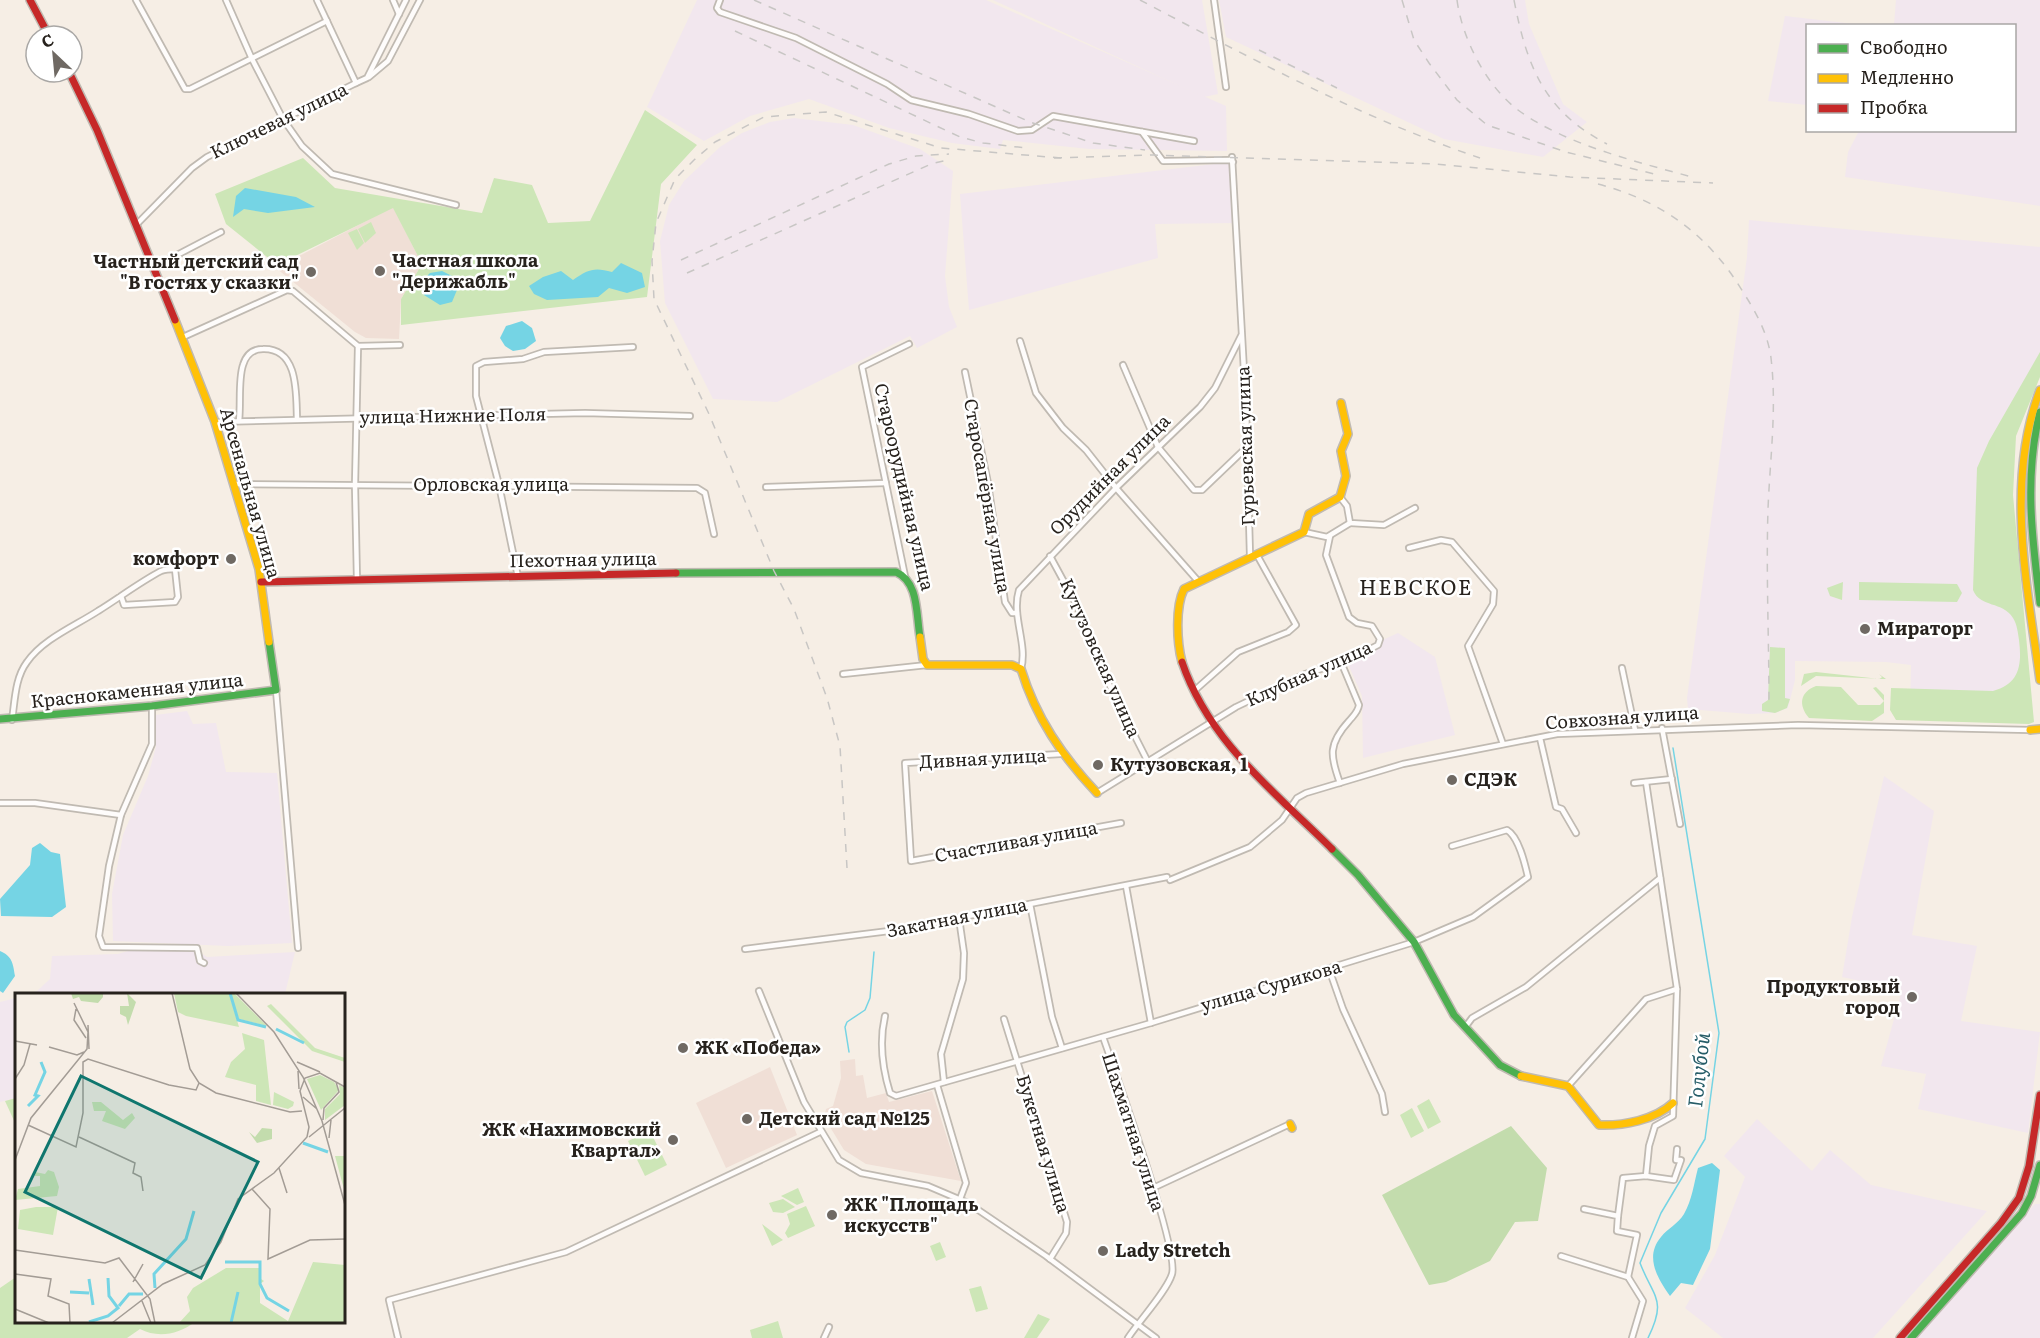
<svg xmlns="http://www.w3.org/2000/svg" width="2040" height="1338" font-family="Literata,serif">
	<style>
		.industrial { fill: #f2e7ee }
		.education { fill: #f0dfd6 }
		.green { fill: #cde6b7 }
		.forest { fill: #c3dcad }
		.water { fill: #75d4e4 }
		.lines { fill: none; stroke-linecap: round; stroke-linejoin: round }
		.stream { stroke: #75d4e4; stroke-width: 1.5 }
		.street-casing { stroke: #c0bab2; stroke-width: 8 }
		.fast-casing { stroke: #c0bab2; stroke-width: 10 }
		.slow-casing { stroke: #c0bab2; stroke-width: 10 }
		.jam-casing { stroke: #c0bab2; stroke-width: 10 }
		.street { stroke: #fefcfb; stroke-width: 4.5 }
		.fast { stroke: #4caf50; stroke-width: 7 }
		.slow { stroke: #ffc107; stroke-width: 7 }
		.jam { stroke: #c62828; stroke-width: 7 }
		.rail { stroke: #c8c6c4; stroke-width: 1.5; stroke-dasharray: 8 8; stroke-linecap: butt }
		.poi-dot { fill: #6f6963; stroke: #fff; stroke-width: 2 }
		.labels { text-anchor: middle; stroke-width: 5; stroke-linejoin: round; paint-order: stroke }
		.street-label { font-size: 18px; fill: #27221d; stroke: #fff }
		.poi-label { font-size: 18px; font-weight: bold; fill: #27221d; stroke: #fff; text-anchor: start }
		.water-label { font-size: 20px; font-style: italic; fill: #265d68; stroke: #fff }
		.quarter-label { font-size: 21px; letter-spacing: 1.5px; fill: #27221d; stroke: #fff }
		.inset-river { fill: none; stroke: #75d4e4; stroke-width: 3 }
		.inset-road { fill: none; stroke: #a39c95; stroke-width: 1.5 }
		.view { fill: #0f766e; fill-opacity: 0.15; stroke: #0f766e; stroke-width: 3 }
		.inset-edge { fill: none; stroke: #27221d; stroke-width: 3 }
	</style>
	<rect width="100%" height="100%" fill="#f6eee5"/>
	<g class="industrial">
		<path d="M697,0H986L1226,106L1227,151L1089,149L1003,140L1000,149L952,143L889,128L809,99L750,116L704,141L647,107Z"/>
		<path d="M993,0H1202L1218,94L1204,97Z"/>
		<path d="M1219,0H1525L1529,24L1563,104L1587,122L1543,157L1444,139L1226,37Z"/>
		<path d="M1896,0H2040V206L1845,177L1848,152L1859,131L2014,130V26L1894,25Z"/>
		<path d="M1785,16L1863,25L1808,26L1807,105L1768,101Z"/>
		<path d="M794,118L853,125L920,149L953,171L945,276L949,307L957,327L917,348L910,336L777,402L713,399L665,303L660,241L669,205L684,181L720,147L742,133L770,122Z"/>
		<path d="M1231,162L1235,223L1155,224L1158,258L969,310L960,194Z"/>
		<path d="M1749,220L2040,247V361L1995,438L2028,716L1910,714L1911,665L1886,662L1795,661V680L1788,708L1775,713L1749,714L1688,709L1687,698L1747,257Z"/>
		<path d="M1398,633L1435,657L1455,735L1363,758L1362,696L1345,657Z"/>
		<path d="M187,711L193,724L216,723L226,772L277,773L292,943L228,946L113,941L112,894L123,835L148,776L156,747L155,715Z"/>
		<path d="M1884,776L1934,811L1912,935L1977,946L1961,1021L2040,1032L2028,1133L1918,1109L1926,1074L1881,1066L1902,990L1842,977L1852,917Z"/>
		<path d="M194,949L207,957L295,952L285,994H28L37,991L50,979L52,956L118,954L131,950Z"/>
		<path d="M16,998V1098L0,1102V1002Z"/>
		<path d="M1757,1119L1812,1171L1830,1150L1871,1185L1987,1211L1873,1338H1723L1685,1308L1715,1255L1745,1177L1724,1156Z"/>
		<path d="M2035,1204H2040V1338H1915Z"/>
	</g>
	<g class="education">
		<path d="M393,207L422,264L401,299L399,339L366,338L355,332L276,268Z"/>
		<path d="M855,1059L856,1076L863,1075L867,1098L886,1093L889,1102L932,1091L961,1181L866,1164L844,1150L824,1117L826,1109L833,1106L841,1078L840,1061Z"/>
		<path d="M770,1067L797,1135L726,1168L696,1103Z"/>
	</g>
	<g class="green">
		<path d="M645,110L697,145L661,184L647,297L401,325V299L422,264L393,208L277,265L226,224L215,194L303,158L335,188L482,213L494,178L532,185L548,223L590,221Z"/>
		<path d="M371,222L376,233L365,243L358,229Z"/>
		<path d="M357,229L364,243L357,250L348,233Z"/>
		<path d="M2040,352V377L2016,436L2013,495L2034,722L2029,724L1896,720L1890,710L1891,688L1993,691C2020,684 2022,664 2019,640C2018,633 2017,624 2013,618C2003,601 1980,608 1973,590L1977,468L1989,441Z"/>
		<path d="M1843,582L1842,600L1830,596L1827,588Z"/>
		<path d="M1859,582L1957,584L1962,593L1957,602L1859,600Z"/>
		<path d="M1770,647L1785,648V698L1790,699L1787,708L1775,713L1762,711V704L1768,700Z"/>
		<path d="M1816,672L1880,679L1882,677L1879,674L1886,679L1816,676L1801,686L1804,674Z"/>
		<path d="M1816,686L1841,687L1858,705H1880L1884,701L1873,688L1876,687L1884,695V713L1872,721L1809,718C1798,705 1800,692 1816,686Z"/>
		<path d="M16,1098V1125L5,1101Z"/>
		<path d="M1429,1099L1441,1122L1428,1129L1417,1106Z"/>
		<path d="M1412,1108L1424,1131L1411,1138L1400,1115Z"/>
		<path d="M650,1131L667,1165L645,1176L628,1141Z"/>
		<path d="M798,1188L804,1202L797,1205L781,1196Z"/>
		<path d="M783,1199L795,1207L783,1213L773,1212L769,1203Z"/>
		<path d="M806,1206L815,1226L788,1238L785,1233L790,1224L787,1214Z"/>
		<path d="M762,1224L783,1240L772,1246Z"/>
		<path d="M940,1242L946,1257L936,1261L930,1246Z"/>
		<path d="M16,1277V1322H195C178,1335 157,1338 140,1329L127,1338H0V1288Z"/>
		<path d="M981,1286L988,1309L976,1312L969,1289Z"/>
		<path d="M1038,1314L1050,1319L1037,1338H1024Z"/>
		<path d="M778,1321L783,1338H752L750,1330Z"/>
	</g>
	<path class="forest" d="M1511,1126L1547,1168L1538,1221L1515,1222L1490,1261L1446,1282L1429,1285L1382,1195Z"/>
	<g class="water">
		<path d="M245,188L296,197L315,207L268,213L244,209L233,217L236,196Z"/>
		<path d="M621,263L642,273L645,287L627,293L609,288L598,297L547,300L534,294L529,286L543,277L561,271L573,280C588,269 595,267 612,272Z"/>
		<path d="M442,271L452,276L457,290L452,302L440,305L424,295L420,283L430,273Z"/>
		<path d="M522,321L532,328L536,341L525,349L513,351L505,346L500,338L506,326Z"/>
		<path d="M40,843L51,852L60,854L66,907L52,917L1,916L0,899L30,865L32,848Z"/>
		<path d="M0,951C12,956 13,963 15,976L3,993L0,991Z"/>
		<path d="M1712,1163L1720,1170L1710,1249L1693,1285L1681,1283L1670,1296C1658,1279 1644,1257 1661,1237C1668,1228 1678,1224 1684,1214C1692,1200 1694,1183 1698,1168Z"/>
	</g>
	<g class="lines">
		<g class="stream">
			<path d="M849,1052L845,1027L847,1022L865,1010L870,998L874,952"/>
			<path d="M1648,1338C1667,1299 1654,1299 1640,1263L1661,1213L1705,1139L1719,1033L1673,748"/>
		</g>
		<defs>
			<g id="street">
				<path d="M136,0L185,89H190L327,21"/>
				<path d="M226,0L252,59L283,119L302,146L332,174L456,205"/>
				<path d="M393,0L399,14"/>
				<path d="M720,0L717,8L720,12L796,38L887,84L911,100L969,114L1018,131L1032,130L1053,116L1194,141"/>
				<path d="M1214,0L1226,87"/>
				<path d="M369,77L388,61L420,0"/>
				<path d="M356,83L367,78L406,0"/>
				<path d="M1142,132L1163,161L1230,160L1233,162"/>
				<path d="M1232,157L1246,407L1250,556"/>
				<path d="M137,224L192,168L207,157L356,83L317,0"/>
				<path d="M154,267L221,232"/>
				<path d="M183,337L287,290L293,291L358,346L400,345"/>
				<path d="M1020,341L1036,393L1063,428L1086,450L1116,488L1198,581"/>
				<path d="M1123,365L1158,447L1194,490H1202L1247,447"/>
				<path d="M965,372L988,483L1005,602L1012,613H1017"/>
				<path d="M239,421C241,404 238,380 243,365C246,355 252,349 263,349C299,348 296,394 297,419"/>
				<path d="M215,422L585,413L690,416"/>
				<path d="M234,484L697,488L705,493L714,534"/>
				<path d="M766,487L886,483"/>
				<path d="M1340,497L1347,506L1350,523L1384,525L1415,508"/>
				<path d="M1304,532L1327,537L1350,523"/>
				<path d="M1409,548L1441,540L1452,542L1494,591L1493,604L1468,646L1503,744"/>
				<path d="M1050,556L1076,604L1112,691L1148,762"/>
				<path d="M905,576L862,367L909,344"/>
				<path d="M518,577L499,485L476,396V366L484,362L523,359L544,352L633,347"/>
				<path d="M357,580L355,485L358,346"/>
				<path d="M1622,668L1635,730"/>
				<path d="M1021,669C1028,644 1011,616 1019,590L1116,488L1200,407L1215,388L1241,336"/>
				<path d="M843,674L927,665"/>
				<path d="M276,690L298,948"/>
				<path d="M1194,691L1238,652L1288,632L1296,625L1257,555"/>
				<path d="M152,706V744L121,815L109,866L99,936L103,947L197,948L200,961L204,963"/>
				<path d="M12,720C15,700 15,678 27,662C43,639 75,626 98,611C119,598 140,582 161,571C166,569 170,569 175,569L178,597L175,602L124,605L121,596"/>
				<path d="M1662,728L1680,824"/>
				<path d="M1540,738L1556,807L1562,809L1576,833"/>
				<path d="M1061,754L905,763L911,861L1121,823"/>
				<path d="M1646,782L1677,989L1673,1116L1655,1126L1649,1146L1646,1176"/>
				<path d="M1340,783C1330,756 1328,744 1349,721C1354,715 1358,712 1359,705L1341,662"/>
				<path d="M1634,783L1672,779"/>
				<path d="M1097,793L1236,707L1305,674L1349,660L1378,645L1380,639L1372,626L1357,623L1349,617L1326,555L1330,536"/>
				<path d="M0,803H35L121,815"/>
				<path d="M1170,880L1250,847L1282,820L1297,798L1306,793L1403,764L1557,734L1798,725L2030,730"/>
				<path d="M1126,886L1151,1023"/>
				<path d="M1030,904L1052,1017L1062,1048"/>
				<path d="M745,949L897,930L1167,877"/>
				<path d="M1329,969L1343,1009L1382,1094L1385,1112"/>
				<path d="M759,991L804,1102L839,1160L861,1173L928,1186L968,1203L1046,1256L1156,1338"/>
				<path d="M885,1016C879,1042 882,1067 890,1093L896,1096L1151,1023L1414,942L1473,917L1528,877C1525,864 1519,837 1507,830L1452,846"/>
				<path d="M1004,1019L1067,1222L1066,1233L1050,1259"/>
				<path d="M1466,1026L1472,1018L1526,987L1660,878"/>
				<path d="M1103,1037C1115,1071 1179,1251 1172,1274C1167,1291 1139,1321 1128,1338"/>
				<path d="M944,1082L941,1054L963,979L964,953L959,918"/>
				<path d="M937,1085L966,1183L960,1199"/>
				<path d="M1568,1086L1646,999L1677,989"/>
				<path d="M1153,1188L1290,1124"/>
				<path d="M1584,1209L1618,1216L1617,1231L1637,1235L1628,1277"/>
				<path d="M1618,1216L1623,1178L1646,1176L1674,1180L1681,1160H1676L1677,1149"/>
				<path d="M1561,1256L1628,1277L1643,1301L1632,1338"/>
				<path d="M398,1338L389,1300L566,1252L820,1132"/>
				<path d="M824,1338L829,1327"/>
			</g>
			<g id="fast">
				<path d="M2040,412C2024,476 2032,538 2040,603"/>
				<path d="M676,573L896,572C919,582 916,614 920,637"/>
				<path d="M0,719L152,706L276,690L269,642"/>
				<path d="M1332,849L1358,875L1414,942L1454,1015L1500,1065L1521,1076"/>
				<path d="M1911,1338L2022,1213L2031,1196L2040,1165"/>
			</g>
			<g id="slow">
				<path d="M175,320L215,422L259,569L269,642"/>
				<path d="M2040,390C2005,482 2027,585 2040,680"/>
				<path d="M920,637L923,659L927,665H1012L1021,669C1036,718 1062,756 1097,793"/>
				<path d="M1182,662C1177,643 1175,607 1184,589L1304,532L1309,514L1340,497L1346,476L1341,451L1348,434L1341,403"/>
				<path d="M2030,730L2040,729"/>
				<path d="M1521,1076L1568,1086L1599,1125C1623,1126 1655,1120 1673,1103"/>
				<path d="M1290,1124L1292,1128"/>
			</g>
			<g id="jam">
				<path d="M30,0L49,36"/>
				<path d="M69,72L97,130L175,320"/>
				<path d="M261,582L676,573"/>
				<path d="M1182,662C1209,742 1275,792 1332,849"/>
				<path d="M1900,1338L2001,1223L2019,1198L2029,1166L2040,1095"/>
			</g>
		</defs>
		<use href="#street" class="street-casing"/>
		<use href="#fast" class="fast-casing"/>
		<use href="#slow" class="slow-casing"/>
		<use href="#jam" class="jam-casing"/>
		<use href="#street" class="street"/>
		<use href="#fast" class="fast"/>
		<use href="#slow" class="slow"/>
		<use href="#jam" class="jam"/>
		<g class="rail">
			<path d="M754,0L1030,122L1093,143L1145,150"/>
			<path d="M1140,0C1248,57 1364,119 1480,158"/>
			<path d="M1402,0L1414,40L1429,63L1457,100L1487,125L1566,152L1658,175"/>
			<path d="M1457,0C1462,38 1486,86 1518,110C1564,144 1637,162 1692,177"/>
			<path d="M1514,0C1527,67 1544,111 1607,144"/>
			<path d="M735,31L960,137L983,143L1026,148"/>
			<path d="M1259,50L1337,88"/>
			<path d="M1054,158L1154,155L1436,164L1570,177L1713,183"/>
			<path d="M1598,184C1662,201 1709,235 1743,292C1756,312 1768,334 1771,358C1777,409 1770,458 1768,509C1766,574 1769,639 1769,704"/>
			<path d="M681,260L889,164L916,156L949,154"/>
			<path d="M687,273L931,164L947,160"/>
			<path d="M847,868L840,746L827,698L794,609L774,571L709,414L654,299L652,261L656,223L675,179L694,160L715,142L764,117L826,112L941,148L1061,158"/>
		</g>
	</g>
	<g class="poi-dot">
		<circle cx="380" cy="271" r="6"/>
		<circle cx="311" cy="272" r="6"/>
		<circle cx="231" cy="559" r="6"/>
		<circle cx="1865" cy="629" r="6"/>
		<circle cx="1098" cy="765" r="6"/>
		<circle cx="1452" cy="780" r="6"/>
		<circle cx="1912" cy="997" r="6"/>
		<circle cx="683" cy="1048" r="6"/>
		<circle cx="747" cy="1119" r="6"/>
		<circle cx="673" cy="1140" r="6"/>
		<circle cx="832" cy="1215" r="6"/>
		<circle cx="1103" cy="1251" r="6"/>
	</g>
	<g class="labels">
		<g class="street-label">
			<text transform="translate(279 121) rotate(-26)" y="6">Ключевая улица</text>
			<text transform="translate(453 416) rotate(-1)" y="6">улица Нижние Поля</text>
			<text transform="translate(1246 446) rotate(-92)" y="6">Гурьевская улица</text>
			<text transform="translate(1110 475) rotate(-45)" y="6">Орудийная улица</text>
			<text x="491" y="491">Орловская улица</text>
			<text transform="translate(904 487) rotate(77)" y="6">Староорудийная улица</text>
			<text transform="translate(250 493) rotate(74)" y="6">Арсенальная улица</text>
			<text transform="translate(987 496) rotate(80)" y="6">Старосапёрная улица</text>
			<text transform="translate(583 560) rotate(-1)" y="6">Пехотная улица</text>
			<text transform="translate(1100 658) rotate(66)" y="6">Кутузовская улица</text>
			<text transform="translate(1309 674) rotate(-24)" y="6">Клубная улица</text>
			<text transform="translate(137 691) rotate(-6)" y="6">Краснокаменная улица</text>
			<text transform="translate(1622 718) rotate(-4)" y="6">Совхозная улица</text>
			<text transform="translate(983 759) rotate(-3)" y="6">Дивная улица</text>
			<text transform="translate(1016 842) rotate(-10)" y="6">Счастливая улица</text>
			<text transform="translate(957 918) rotate(-11)" y="6">Закатная улица</text>
			<text transform="translate(1271 986) rotate(-16)" y="6">улица Сурикова</text>
			<text transform="translate(1133 1132) rotate(72)" y="6">Шахматная улица</text>
			<text transform="translate(1043 1144) rotate(73)" y="6">Букетная улица</text>
		</g>
		<g class="poi-label">
			<text x="392" y="267">Частная школа<tspan x="392" dy="21">"Дерижабль"</tspan></text>
			<text x="299" y="268" text-anchor="end">Частный детский сад<tspan x="299" dy="21">"В гостях у сказки"</tspan></text>
			<text x="219" y="565" text-anchor="end">комфорт</text>
			<text x="1877" y="635">Мираторг</text>
			<text x="1110" y="771">Кутузовская, 1</text>
			<text x="1464" y="786">СДЭК</text>
			<text x="1900" y="993" text-anchor="end">Продуктовый<tspan x="1900" dy="21">город</tspan></text>
			<text x="695" y="1054">ЖК «Победа»</text>
			<text x="759" y="1125">Детский сад №125</text>
			<text x="661" y="1136" text-anchor="end">ЖК «Нахимовский<tspan x="661" dy="21">Квартал»</tspan></text>
			<text x="844" y="1211">ЖК "Площадь<tspan x="844" dy="21">искусств"</tspan></text>
			<text x="1115" y="1257">Lady Stretch</text>
		</g>
		<g class="water-label">
			<text transform="translate(1699 1070) rotate(-84)" y="7">Голубой</text>
		</g>
		<g class="quarter-label">
			<text x="1416" y="595">НЕВСКОЕ</text>
		</g>
	</g>
	<g transform="translate(15 993)">
		<rect width="330" height="330" fill="#f6eee5"/>
		<path d="M159,0H214L224,34L171,23L163,19ZM215,0H219L252,33L224,26ZM256,11L300,55L330,65V69L297,58L252,13ZM227,40L249,47L256,112L241,108V92L210,84L216,69L230,56ZM305,82L319,89L324,97L306,117L292,86ZM324,92L330,95V112L310,127V116L325,101ZM259,99L279,109L278,113L273,116L258,112ZM77,109H86L108,127L117,120L120,125L110,136L87,128L91,118H79ZM320,163H330V199L327,189ZM33,177L39,179L44,194L42,203L0,207L3,196L25,193V183H20V179L30,181ZM21,214H43L38,242L3,236L5,217ZM298,269L330,272V330H164L175,318L172,304L178,295L211,275H245V289L246,286L249,288L245,291V310L273,328Z" fill="#cde6b7"/>
		<path d="M56,0H88V4L83,10L66,8L64,4L58,6ZM112,0L121,9L113,32L111,24L105,21V13H114ZM247,135L257,136V146L242,150L234,139L240,144Z" fill="#c3dcad"/>
		<path class="inset-river" d="M215,0L223,27L251,34M261,36L289,50M13,113L23,103L20,102L30,79L26,69M288,150L313,159M210,269H245V291L252,305L274,318M74,286L78,312M140,295L139,281L171,246L179,218M55,299L74,300M104,313L114,301H128M74,329L93,323L103,315L94,303L93,285M216,330L223,299"/>
		<path class="inset-road" d="M157,0L175,76L184,90L201,100L275,119L287,118M221,0L259,39L288,84L307,128L330,212M61,16L59,27L71,45M73,32L74,56M0,48L22,52M34,54L62,62L69,59M282,69L305,79M283,78L284,96M0,86L9,72L15,51M288,104L302,116M308,127L309,115L324,99L321,89M13,132L61,154L68,120V69L73,66L154,92L181,97L184,90M64,144L120,170L118,180L126,184L128,198M294,144L330,115M314,145L316,127M0,167L16,125L72,56L73,39L59,10M264,175L272,200M237,196L255,216L253,266L295,247L330,246M0,257L90,270L104,265L135,306L140,330M0,281L36,286L33,303L54,311L55,330M118,289L128,271M127,308L136,330M0,316L34,330M97,330L148,291L190,272L206,249L223,206L259,180L292,144L294,134L285,98L290,85L305,80L330,94"/>
		<path class="view" d="M66,83L243,169L186,285L10,199Z"/>
		<rect width="330" height="330" class="inset-edge"/>
	</g>
	<rect x="1806" y="24" width="210" height="108" fill="#ffffff" stroke="#a9a7a5" stroke-width="1.5"/>
	<rect x="1818" y="44" width="30" height="9" fill="#4caf50" stroke="#a9a7a5" stroke-width="1.5"/>
	<text x="1860" y="54" font-size="18" fill="#27221d">Свободно</text>
	<rect x="1818" y="74" width="30" height="9" fill="#ffc107" stroke="#a9a7a5" stroke-width="1.5"/>
	<text x="1860" y="84" font-size="18" fill="#27221d">Медленно</text>
	<rect x="1818" y="104" width="30" height="9" fill="#c62828" stroke="#a9a7a5" stroke-width="1.5"/>
	<text x="1860" y="114" font-size="18" fill="#27221d">Пробка</text>
	<g transform="translate(54 54) rotate(334)"><circle r="28" fill="#ffffff" stroke="#a9a7a5" stroke-width="1.5"/>
	<path d="M0-4.5L10 22L0 15L-10 22Z" fill="#6f6963"/>
	<text y="-9" font-size="16" font-weight="bold" text-anchor="middle" fill="#27221d">С</text>
	</g>
</svg>
